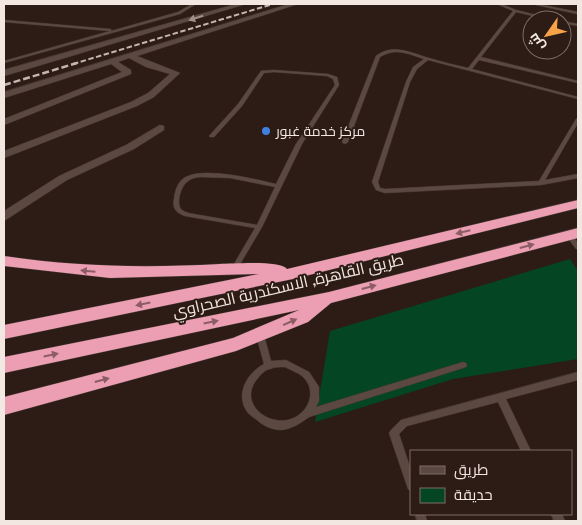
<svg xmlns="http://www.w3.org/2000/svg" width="582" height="525" font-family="Overpass,Cairo,sans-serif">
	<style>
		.green { fill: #044623 }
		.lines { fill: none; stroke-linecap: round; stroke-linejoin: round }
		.service-casing { stroke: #453833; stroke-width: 1 }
		.minor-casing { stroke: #453833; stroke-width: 1 }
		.motorway-casing { stroke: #453833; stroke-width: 1 }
		.service { fill: #5b4840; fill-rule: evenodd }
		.minor { fill: #5b4840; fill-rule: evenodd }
		.motorway { fill: #ec9eb2; fill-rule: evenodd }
		.rail-far1 { stroke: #c3b6b0; stroke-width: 2; stroke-dasharray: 5.5 2.5; stroke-linecap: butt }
		.rail { stroke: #c3b6b0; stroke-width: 2.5; stroke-dasharray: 7 3; stroke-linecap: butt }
		.oneway { fill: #9f9089 }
		.oneway2 { fill: #8c5d64 }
		.shop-dot { fill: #3f7fe0; stroke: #2c1c15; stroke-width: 2 }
		.labels { text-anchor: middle; stroke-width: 4; stroke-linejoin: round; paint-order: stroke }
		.far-poi-label { font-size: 14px; fill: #f3e7e2; stroke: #2c1c15; text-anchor: start }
		.street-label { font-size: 16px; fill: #f3e7e2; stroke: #2c1c15 }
	</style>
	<rect width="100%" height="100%" fill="#2c1c15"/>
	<path class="green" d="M570,259L578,271V359L453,379L315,422L330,331Z"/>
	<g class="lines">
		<defs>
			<g id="service">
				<path d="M192,4H196L180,14L4,63V61L110,31L4,22V20L110,29H111V31L178,12Z"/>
				<path d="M497,4H501L516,10L557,20H550L516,12L481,57L578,81V83L479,60L472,69L578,97V99L428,60L417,69L410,82L378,182L380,188L385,189L539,181L576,119L578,118V123L545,180L578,174V178L541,185L385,193L376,190L372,182L406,82L413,67L424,59C408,54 396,47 380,57L348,142L345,144L343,143L342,142L376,56C393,43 411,53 429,58C442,62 455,65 468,68L513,11Z"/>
				<path d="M532,4H538L578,12V14Z"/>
				<path d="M562,21L578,24V26L562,23Z"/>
				<path d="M274,70L328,74L337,77L339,85L302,144L262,227L236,271H234L231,269L255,228L185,216C176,213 172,208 174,199C175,191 177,183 184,178C203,166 254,179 276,184L296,144L335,85L333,79L327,76L274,72L264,73L242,106L214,137H210L209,136L238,104L261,71ZM202,177L230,178L275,187L257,225L188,213C187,212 182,211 181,209C176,203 181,186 187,182C191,178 197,177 202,177Z"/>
				<path d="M567,233H571L578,243V249H576L567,237L566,235Z"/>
				<path d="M260,332L263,333L264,335L271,361L286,360L309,372L319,387V401L316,407L463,362L466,363L467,365L466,367L463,368L309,417C301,423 292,429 281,430C273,430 263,426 257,420C254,418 250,415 248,413C234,395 247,373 264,364L256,335L257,333ZM285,367C290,370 297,372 302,376C318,390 309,413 291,419C267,427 237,402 258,378C261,374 265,370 270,369C274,367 280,367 285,367Z"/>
				<path d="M578,372V380L506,399L531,451H521L498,402L407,426L399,434L411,470V491L408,489L389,433L391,430L401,420Z"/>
				<path d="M415,514H425L427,521H417Z"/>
				<path d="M551,514H562L565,521H554Z"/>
			</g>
			<g id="minor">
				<path d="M236,4H246L4,76V70Z"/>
				<path d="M289,4H298L137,56L180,73L154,97L137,106L4,158V151L131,102L148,93L170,74L146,67L129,58L118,62L131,70V74L4,125V119L122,72L111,64L4,98V92Z"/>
				<path d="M160,125L164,126V130L134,149L67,180L4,221V211L59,176L126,145Z"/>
			</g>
			<g id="motorway">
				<path d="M578,200V208L293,279L4,339V325L259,274L110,278L4,266V256C79,267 145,268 220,264C233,264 279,260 287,269Z"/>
				<path d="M578,228V238L331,303L308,322L236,351L4,415V397L233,338L299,310L4,373V357L329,292Z"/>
			</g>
		</defs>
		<use href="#service" class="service-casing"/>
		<use href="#minor" class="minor-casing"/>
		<use href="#motorway" class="motorway-casing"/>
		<use href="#service" class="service"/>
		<use href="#minor" class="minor"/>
		<use href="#motorway" class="motorway"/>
		<path class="rail-far1" d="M73,64L273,4"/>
		<path class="rail" d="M4,85L77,63"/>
	</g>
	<defs><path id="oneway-solid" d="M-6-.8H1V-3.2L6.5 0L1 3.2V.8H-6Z" transform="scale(1.25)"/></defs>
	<use class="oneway" href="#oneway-solid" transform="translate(196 18) rotate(163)"/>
	<g class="oneway2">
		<use href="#oneway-solid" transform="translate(463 232) rotate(166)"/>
		<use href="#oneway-solid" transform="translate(527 246) rotate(-15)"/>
		<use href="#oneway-solid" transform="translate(88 271) rotate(-175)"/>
		<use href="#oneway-solid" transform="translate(369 287) rotate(-15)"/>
		<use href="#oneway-solid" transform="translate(143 304) rotate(168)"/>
		<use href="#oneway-solid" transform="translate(211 322) rotate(-11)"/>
		<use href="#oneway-solid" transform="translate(290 322) rotate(-24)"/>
		<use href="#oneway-solid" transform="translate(51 355) rotate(-12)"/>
		<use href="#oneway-solid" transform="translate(102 380) rotate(-15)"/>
	</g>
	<circle class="shop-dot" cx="266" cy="131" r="5"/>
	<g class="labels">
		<g class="far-poi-label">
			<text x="276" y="136">مركز خدمة غبور</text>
		</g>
		<g class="street-label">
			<text transform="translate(288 285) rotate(-13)" y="6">طريق القاهرة, الاسكندرية الصحراوي</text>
		</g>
	</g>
	<rect width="582" height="525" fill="none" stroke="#f3e7e2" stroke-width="10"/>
	<rect x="410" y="450" width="162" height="65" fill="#2c1c15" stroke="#7c6d67"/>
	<rect x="420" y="466" width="25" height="8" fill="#5b4840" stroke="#7c6d67"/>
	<text x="454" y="475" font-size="15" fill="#f3e7e2">طريق</text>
	<rect x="420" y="488" width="25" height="15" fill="#044623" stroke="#7c6d67"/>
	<text x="454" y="500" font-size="15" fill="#f3e7e2">حديقة</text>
	<g transform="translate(547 35) rotate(236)"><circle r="24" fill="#2c1c15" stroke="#7c6d67"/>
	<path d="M0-4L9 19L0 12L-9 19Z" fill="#f6a247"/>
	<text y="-8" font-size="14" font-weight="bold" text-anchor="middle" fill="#f3e7e2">ش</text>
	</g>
</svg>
